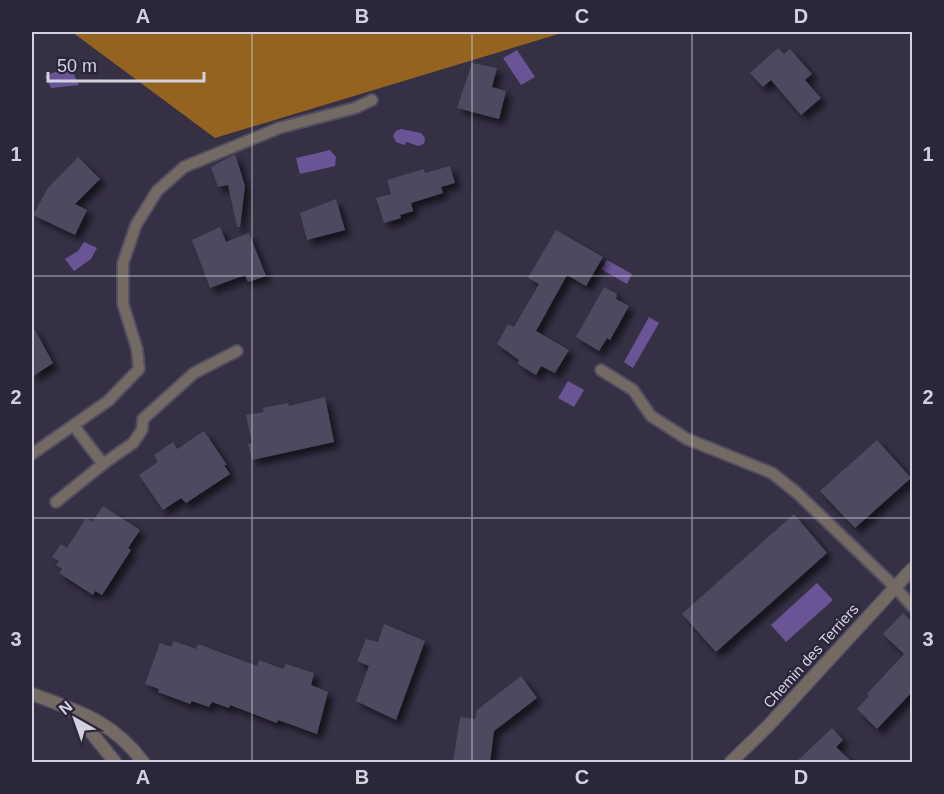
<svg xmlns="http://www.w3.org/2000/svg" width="944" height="794" font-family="Helvetica,sans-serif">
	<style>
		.forest { fill: #956320 }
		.water { fill: #695596 }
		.building { fill: #4e495e; filter: url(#shadow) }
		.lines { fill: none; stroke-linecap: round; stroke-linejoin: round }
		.service-casing { stroke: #524d60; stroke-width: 14 }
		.minor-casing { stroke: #524d60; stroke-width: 15 }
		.service { stroke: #736b63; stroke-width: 10 }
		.minor { stroke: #736b63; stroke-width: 12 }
		.grid { fill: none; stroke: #d4d1de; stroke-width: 1.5; stroke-opacity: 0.55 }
		.labels { text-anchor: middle; stroke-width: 5; stroke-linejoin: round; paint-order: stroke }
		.street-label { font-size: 15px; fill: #d4d1de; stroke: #2c263a }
		.neatline { fill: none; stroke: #d4d1de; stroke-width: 2 }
		.grid-label { font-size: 20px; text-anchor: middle; font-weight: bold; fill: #d4d1de }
	</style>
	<defs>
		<filter id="shadow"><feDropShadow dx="5.5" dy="5.5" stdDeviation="3" flood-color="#0009"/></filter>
	</defs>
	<rect width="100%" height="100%" fill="#363044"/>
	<path class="forest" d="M72,32H565L215,138Z"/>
	<g class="water">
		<path d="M517,50L535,77L521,85L503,58Z"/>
		<path d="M70,66L79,85L51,88L45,76Z"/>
		<path d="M401,129L421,133L425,138L424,144L418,146L407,142L404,145L396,142L393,136L396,131Z"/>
		<path d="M330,150L336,157L335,166L300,174L296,158Z"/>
		<path d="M84,242L97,248L91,259L74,271L65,259L78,251Z"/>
		<path d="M607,260L632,274L627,284L601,269Z"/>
		<path d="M649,317L659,323L633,368L624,362Z"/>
		<path d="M568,381L584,390L574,407L558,398Z"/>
		<path d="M817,583L833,600L786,642L771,625Z"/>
	</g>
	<g class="building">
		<path d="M778,48L784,54L790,49L812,74L805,80L821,98L801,115L771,80L763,87L750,73Z"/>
		<path d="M472,63L497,68L492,87L506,91L499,119L457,108Z"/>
		<path d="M235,154L245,186L240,227H237L228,185L218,187L211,167Z"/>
		<path d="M78,157L100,179L75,204L87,210L75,235L33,215L48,188Z"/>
		<path d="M450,166L455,183L441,187L443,193L411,203L413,211L400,215L401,218L384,223L376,198L391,194L387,180L424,169L425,173Z"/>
		<path d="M336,199L345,230L307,240L300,213Z"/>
		<path d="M220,227L226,242L249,233L266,276L248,282L245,275L210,288L192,240Z"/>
		<path d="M556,230L603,257L586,286L567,275L536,331L569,350L555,373L541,366L536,375L518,364L519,360L497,344L508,324L514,327L539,284L528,278Z"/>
		<path d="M604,287L617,294L616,299L629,306L610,340L607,338L599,351L576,337Z"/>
		<path d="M32,325L53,363L32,377Z"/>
		<path d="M325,397L334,442L252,460L248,444L252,443L246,415L264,412L263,408L288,403L289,406Z"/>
		<path d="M204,431L227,465H224L230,474L186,503L181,498L163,510L139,475L158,462L154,455L173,442L177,449Z"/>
		<path d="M877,440L911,478L855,528L820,491Z"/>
		<path d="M103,506L140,530L128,548L131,550L102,595L95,591L93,595L59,573L62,569L56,565L59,561L52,557L61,544L67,548L86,518L92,522Z"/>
		<path d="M794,514L827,553L716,652L682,614Z"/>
		<path d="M903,613L912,622V692L877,729L857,709L869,696L867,694L904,654L883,634Z"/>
		<path d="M384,624L425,641L396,720L356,701L369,666L357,661L366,639L378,642Z"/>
		<path d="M174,641L196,649L198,644L257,666L259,660L283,669L286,664L314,673L311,685L328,692L317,734L278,720L277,723L230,705L229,708L212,702L209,707L192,701L190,704L158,692L159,689L145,684L160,643L171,647Z"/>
		<path d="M521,676L537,698L494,731L490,762H453L460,717L475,719L477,710Z"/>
		<path d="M832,728L843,740L836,747L852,762H796Z"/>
	</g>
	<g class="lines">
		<defs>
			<g id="service">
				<path d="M601,370L633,390L651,416L687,439L772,473L797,493L895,587L912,606"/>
				<path d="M74,426L103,464"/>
				<path d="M32,454L108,401L139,369L137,349L123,304V263L136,225L157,191L184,167L279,128L355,108L372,100"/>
				<path d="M56,502L103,464L133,443L142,430L143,419L194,373L237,351"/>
			</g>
			<g id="minor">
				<path d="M32,694C77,711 113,721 143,762"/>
				<path d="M73,710L115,762"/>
				<path d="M731,762L769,725L912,569"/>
			</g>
		</defs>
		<use href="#service" class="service-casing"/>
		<use href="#minor" class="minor-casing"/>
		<use href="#service" class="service"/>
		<use href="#minor" class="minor"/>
	</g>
	<path class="grid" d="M252,32V762M472,32V762M692,32V762M32,276H912M32,518H912"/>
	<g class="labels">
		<g class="street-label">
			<text transform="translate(811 656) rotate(-48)" y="5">Chemin des Terriers</text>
		</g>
	</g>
	<rect width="944" height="794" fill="none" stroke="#2c263a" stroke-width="66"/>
	<g transform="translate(75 719) rotate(320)" stroke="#2c263a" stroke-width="4.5" paint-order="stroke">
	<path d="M0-4.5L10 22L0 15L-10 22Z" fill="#d4d1de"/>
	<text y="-9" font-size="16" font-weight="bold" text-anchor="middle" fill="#d4d1de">N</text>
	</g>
	<path d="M48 72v9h156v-9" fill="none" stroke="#d4d1de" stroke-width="3"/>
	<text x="57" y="72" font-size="18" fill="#d4d1de" stroke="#2c263a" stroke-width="4.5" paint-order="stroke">50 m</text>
	<rect x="33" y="33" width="878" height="728" class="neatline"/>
	<g class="grid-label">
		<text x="143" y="23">A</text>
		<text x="362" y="23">B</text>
		<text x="582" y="23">C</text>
		<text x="801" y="23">D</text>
		<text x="16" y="161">1</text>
		<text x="928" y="161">1</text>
		<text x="16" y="404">2</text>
		<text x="928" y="404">2</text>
		<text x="16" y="646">3</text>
		<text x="928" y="646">3</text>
		<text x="143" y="784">A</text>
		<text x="362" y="784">B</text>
		<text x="582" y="784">C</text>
		<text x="801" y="784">D</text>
	</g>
</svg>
